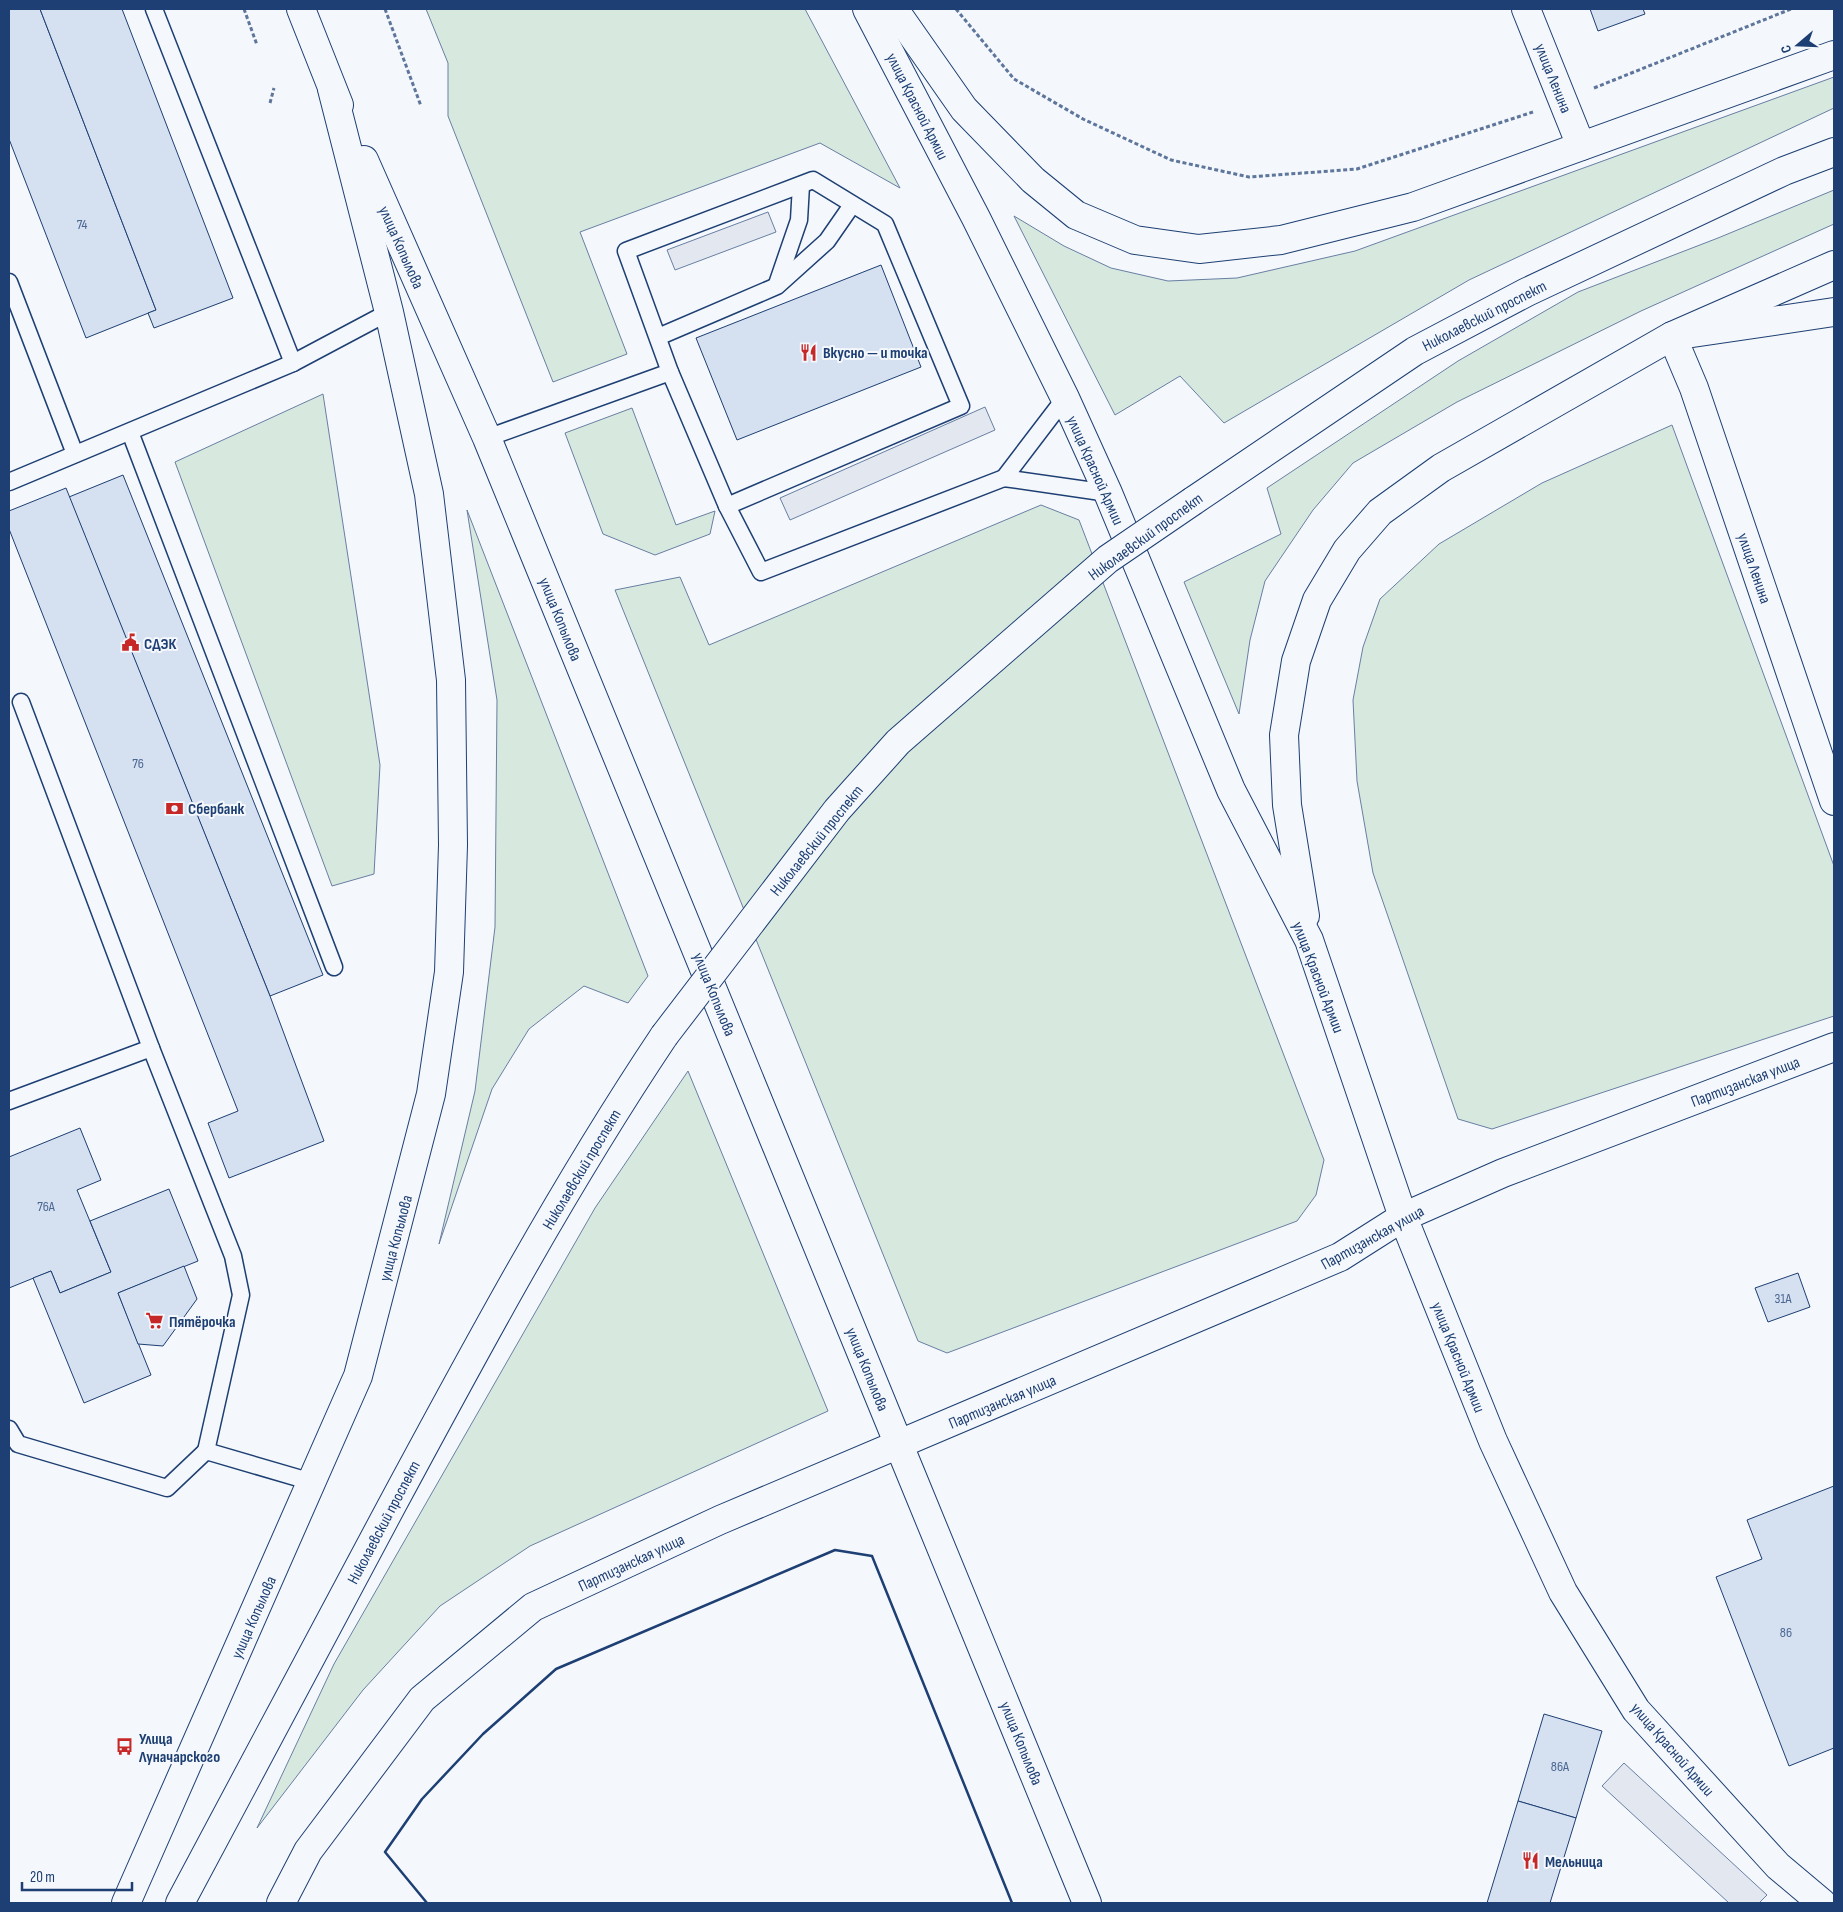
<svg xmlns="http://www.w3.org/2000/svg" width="1843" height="1912" font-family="'Sofia Sans Condensed',sans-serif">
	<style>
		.green { fill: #d7e8df; stroke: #687fa3 }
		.parking { fill: #e3e8f0; stroke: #687fa3 }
		.building { fill: #d5e0f0; stroke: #1d3f73 }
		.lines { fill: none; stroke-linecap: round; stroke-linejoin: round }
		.lane-casing { stroke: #1d3f73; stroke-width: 19 }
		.street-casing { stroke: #1d3f73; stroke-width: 30 }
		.secondary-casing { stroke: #1d3f73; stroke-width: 30 }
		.primary-casing { stroke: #1d3f73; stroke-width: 30 }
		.path { stroke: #5e769c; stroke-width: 3; stroke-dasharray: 4 2.5; stroke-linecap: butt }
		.lane { stroke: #f4f7fb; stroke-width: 16 }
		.street { stroke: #f4f7fb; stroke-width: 28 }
		.secondary { stroke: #f4f7fb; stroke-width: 28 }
		.primary { stroke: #f4f7fb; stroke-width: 28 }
		.primary-bridge-casing { stroke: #1d3f73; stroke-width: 30; stroke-linecap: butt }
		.primary-bridge { stroke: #f4f7fb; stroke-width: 28 }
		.wall { stroke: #1d3f73; stroke-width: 2.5 }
		.labels { text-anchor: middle; stroke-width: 4; stroke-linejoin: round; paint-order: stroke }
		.number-label { font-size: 14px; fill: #4b6792 }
		.street-label { font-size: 16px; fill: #1d3f73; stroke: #f4f7fb }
		.poi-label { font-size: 16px; font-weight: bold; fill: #1d3f73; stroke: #f4f7fb; text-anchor: start }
	</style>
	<rect width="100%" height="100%" fill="#f4f7fb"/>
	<g class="green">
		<path d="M426,9H805L900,188L820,143L580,232L627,354L553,382L448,116V63Z"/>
		<path d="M1834,77V108L1469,280L1224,423L1180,376L1115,415L1014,216L1064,246L1111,268L1168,281L1237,278L1355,251Z"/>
		<path d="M1834,190V224L1641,311L1457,402L1353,463L1313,510L1265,581L1250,640L1239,714L1184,582L1281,534L1267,488L1458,361L1578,292L1718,238Z"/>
		<path d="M323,394L380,765L374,874L332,886L175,462Z"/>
		<path d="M632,408L676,525L715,511L710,534L655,555L603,534L565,433Z"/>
		<path d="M1672,425L1834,866V1016L1492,1129L1458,1119L1373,873L1357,781L1353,700L1363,647L1380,599L1439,544L1542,483Z"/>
		<path d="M1041,505L1079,520L1324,1160L1316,1195L1297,1221L947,1353L918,1341L615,590L680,577L709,645Z"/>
		<path d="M467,510L648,976L628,1003L584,986L529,1029L492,1089L439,1244L475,1091L495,927L497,700Z"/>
		<path d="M688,1071L828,1411L530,1546L440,1606L363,1690L257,1828L334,1664L595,1208Z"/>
	</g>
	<g class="parking">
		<path d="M768,212L776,232L675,270L667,250Z"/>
		<path d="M985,407L995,430L790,520L780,498Z"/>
		<path d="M1624,1763L1767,1895L1759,1903H1729L1602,1786Z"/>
	</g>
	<g class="building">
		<path d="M9,9H40L156,310L86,338L9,139Z"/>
		<path d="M40,9H122L233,298L154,328L148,313L156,310Z"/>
		<path d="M1590,9H1643L1645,14L1598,31Z"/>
		<path d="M881,265L921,367L737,440L696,338Z"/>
		<path d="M123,475L323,975L270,996L69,497Z"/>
		<path d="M66,488L270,996L324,1141L229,1178L208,1123L238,1111L9,529V511Z"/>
		<path d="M80,1128L101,1180L77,1190L111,1272L60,1293L51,1271L9,1288V1157Z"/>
		<path d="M169,1189L198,1261L118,1293L151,1375L84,1403L33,1278L51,1271L60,1293L111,1272L90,1221Z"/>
		<path d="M184,1266L197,1299L163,1346L138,1344L118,1293Z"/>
		<path d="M1798,1273L1810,1307L1768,1322L1755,1288Z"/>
		<path d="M1834,1486V1748L1789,1766L1716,1577L1762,1559L1747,1520Z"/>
		<path d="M1544,1714L1602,1731L1576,1818L1518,1801Z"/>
		<path d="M1518,1801L1576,1818L1550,1903H1487Z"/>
	</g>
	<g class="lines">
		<defs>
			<g id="lane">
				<path d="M154,9L293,363"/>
				<path d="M9,282L75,454"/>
				<path d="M777,284L799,220L801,185"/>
				<path d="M658,337L777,286L827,241L852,205"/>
				<path d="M670,372L626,251L813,180L885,224L961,406L727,506"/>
				<path d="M130,432L334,967"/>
				<path d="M487,438L670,372L727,506L761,572L1004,478L1108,493"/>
				<path d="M1004,478L1065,398"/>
				<path d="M9,482L293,363L389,312"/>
				<path d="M21,702L151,1048L233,1256L241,1295L206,1451"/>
				<path d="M9,1101L151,1048"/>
				<path d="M9,1429L18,1444L167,1488L206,1451L312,1482"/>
			</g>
			<g id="street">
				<path d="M1526,9L1581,146"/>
				<path d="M1834,312L1672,336L1694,388L1834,801"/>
				<path d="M1822,1903L1778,1866L1636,1710L1563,1592L1493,1441L1403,1217L1503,1173L1834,1047"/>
			</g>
			<path id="secondary" d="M899,1445L1087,1903"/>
			<g id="primary">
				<path d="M301,9L339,105"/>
				<path d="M894,9L964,109L1033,180L1076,215L1135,240L1199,249L1281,240L1413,207L1834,55"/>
				<path d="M364,160L487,438L899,1445"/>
				<path d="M1193,501L1415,351L1527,292L1784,171L1834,152"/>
				<path d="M1305,916L1287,805L1284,735L1296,661L1317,600L1347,550L1380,512L1441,468L1672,336L1834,265"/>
				<path d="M126,1903L358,1376L431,1094L449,972L453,845L451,680L429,494L389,312L332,89"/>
				<path d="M180,1903C250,1771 321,1639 391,1507C477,1347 563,1187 664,1036"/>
				<path d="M281,1903L308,1851L422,1699L533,1607L720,1520L1340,1257L1403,1217L1309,940L1231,790L1108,493L1065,398L976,218L867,9"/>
			</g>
		</defs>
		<use href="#lane" class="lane-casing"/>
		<use href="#street" class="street-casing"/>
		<use href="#secondary" class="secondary-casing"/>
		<use href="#primary" class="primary-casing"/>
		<g class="path">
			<path d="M244,9L257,45"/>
			<path d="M385,9L421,106"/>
			<path d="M956,9L1014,79L1083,119L1171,160L1249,177L1357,169L1533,112"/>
			<path d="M1594,88L1791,9"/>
			<path d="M270,103L274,88"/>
		</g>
		<use href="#lane" class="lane"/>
		<use href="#street" class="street"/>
		<use href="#secondary" class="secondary"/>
		<use href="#primary" class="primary"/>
		<defs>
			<path id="primary-bridge" d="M664,1036L837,810L898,742L1108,559L1193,501"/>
		</defs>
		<use href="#primary-bridge" class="primary-bridge-casing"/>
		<use href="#primary-bridge" class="primary-bridge"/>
		<path class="wall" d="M427,1903L385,1852L422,1799L483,1734L556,1669L835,1550L872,1556L1012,1903"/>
	</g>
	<defs>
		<symbol id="restaurant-bare" viewBox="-9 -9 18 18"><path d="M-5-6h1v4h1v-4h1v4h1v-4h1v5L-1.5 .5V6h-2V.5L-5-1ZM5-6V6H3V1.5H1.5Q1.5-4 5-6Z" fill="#c62828" stroke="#f4f7fb" stroke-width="2.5" paint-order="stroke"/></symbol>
		<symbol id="civic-bare" viewBox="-9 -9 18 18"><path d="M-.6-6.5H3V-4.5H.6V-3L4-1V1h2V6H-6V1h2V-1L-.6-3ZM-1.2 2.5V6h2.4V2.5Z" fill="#c62828" stroke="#f4f7fb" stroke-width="2.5" paint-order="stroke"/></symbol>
		<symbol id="bank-bare" viewBox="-9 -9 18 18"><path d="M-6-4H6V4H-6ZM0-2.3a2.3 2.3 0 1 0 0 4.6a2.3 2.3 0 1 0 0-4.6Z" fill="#c62828" stroke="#f4f7fb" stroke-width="2.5" paint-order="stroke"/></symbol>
		<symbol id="supermarket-bare" viewBox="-9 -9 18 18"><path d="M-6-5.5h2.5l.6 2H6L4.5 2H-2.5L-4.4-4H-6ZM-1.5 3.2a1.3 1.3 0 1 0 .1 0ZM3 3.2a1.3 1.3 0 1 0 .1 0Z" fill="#c62828" stroke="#f4f7fb" stroke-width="2.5" paint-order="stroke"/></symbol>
		<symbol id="bus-bare" viewBox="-9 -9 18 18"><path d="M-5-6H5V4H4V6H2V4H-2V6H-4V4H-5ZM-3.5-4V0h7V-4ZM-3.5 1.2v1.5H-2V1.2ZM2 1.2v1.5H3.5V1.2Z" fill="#c62828" stroke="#f4f7fb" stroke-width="2.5" paint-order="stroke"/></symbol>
	</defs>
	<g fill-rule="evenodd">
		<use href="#restaurant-bare" x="796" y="340" width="25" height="25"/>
		<use href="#civic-bare" x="118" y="630" width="25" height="25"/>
		<use href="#bank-bare" x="162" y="796" width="25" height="25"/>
		<use href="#supermarket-bare" x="142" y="1308" width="25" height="25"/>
		<use href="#bus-bare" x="112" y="1734" width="25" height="25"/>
		<use href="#restaurant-bare" x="1518" y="1848" width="25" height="25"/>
	</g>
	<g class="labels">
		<g class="number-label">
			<text x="82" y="229">74</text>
			<text x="138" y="768">76</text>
			<text x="46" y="1211">76А</text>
			<text x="1783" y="1303">31А</text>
			<text x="1786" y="1637">86</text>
			<text x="1560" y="1771">86А</text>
		</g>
		<g class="street-label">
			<text transform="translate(1554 78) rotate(68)" y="6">улица Ленина</text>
			<text transform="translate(918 106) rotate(63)" y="6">улица Красной Армии</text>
			<text transform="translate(402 247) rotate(66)" y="6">улица Копылова</text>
			<text transform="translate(1484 315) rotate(-27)" y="6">Николаевский проспект</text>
			<text transform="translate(1096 470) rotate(66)" y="6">улица Красной Армии</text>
			<text transform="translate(1145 536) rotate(-36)" y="6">Николаевский проспект</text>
			<text transform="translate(1755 568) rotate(71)" y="6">улица Ленина</text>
			<text transform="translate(561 619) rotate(68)" y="6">улица Копылова</text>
			<text transform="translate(816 840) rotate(-51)" y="6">Николаевский проспект</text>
			<text transform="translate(1319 977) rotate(69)" y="6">улица Красной Армии</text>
			<text transform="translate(715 994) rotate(68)" y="6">улица Копылова</text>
			<text transform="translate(1745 1081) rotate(-21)" y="6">Партизанская улица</text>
			<text transform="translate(581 1169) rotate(-59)" y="6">Николаевский проспект</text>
			<text transform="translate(1372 1237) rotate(-29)" y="6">Партизанская улица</text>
			<text transform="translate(395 1238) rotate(-75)" y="6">улица Копылова</text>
			<text transform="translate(1459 1357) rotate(68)" y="6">улица Красной Армии</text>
			<text transform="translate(868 1369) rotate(68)" y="6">улица Копылова</text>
			<text transform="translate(1002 1401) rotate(-23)" y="6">Партизанская улица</text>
			<text transform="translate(383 1522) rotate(-62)" y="6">Николаевский проспект</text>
			<text transform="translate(631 1562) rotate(-25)" y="6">Партизанская улица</text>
			<text transform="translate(253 1617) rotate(-66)" y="6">улица Копылова</text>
			<text transform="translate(1022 1743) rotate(68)" y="6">улица Копылова</text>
			<text transform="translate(1673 1749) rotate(49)" y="6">улица Красной Армии</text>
		</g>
		<g class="poi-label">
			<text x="823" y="358">Вкусно — и точка</text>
			<text x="144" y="649">СДЭК</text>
			<text x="188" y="814">Сбербанк</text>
			<text x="169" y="1327">Пятёрочка</text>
			<text x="139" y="1744">Улица<tspan x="139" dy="18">Луначарского</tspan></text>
			<text x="1545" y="1867">Мельница</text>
		</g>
	</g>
	<rect width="1843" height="1912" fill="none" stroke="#1d3f73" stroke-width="20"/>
	<g transform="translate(1798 45) rotate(251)" stroke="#f4f7fb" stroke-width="4" paint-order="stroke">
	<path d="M0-4L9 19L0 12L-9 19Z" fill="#1d3f73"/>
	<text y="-8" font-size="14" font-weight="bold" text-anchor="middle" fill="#1d3f73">С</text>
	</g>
	<path d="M22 1882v8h110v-8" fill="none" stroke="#1d3f73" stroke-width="2.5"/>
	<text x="30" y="1882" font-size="15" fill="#1d3f73" stroke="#f4f7fb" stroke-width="4" paint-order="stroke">20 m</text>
</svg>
